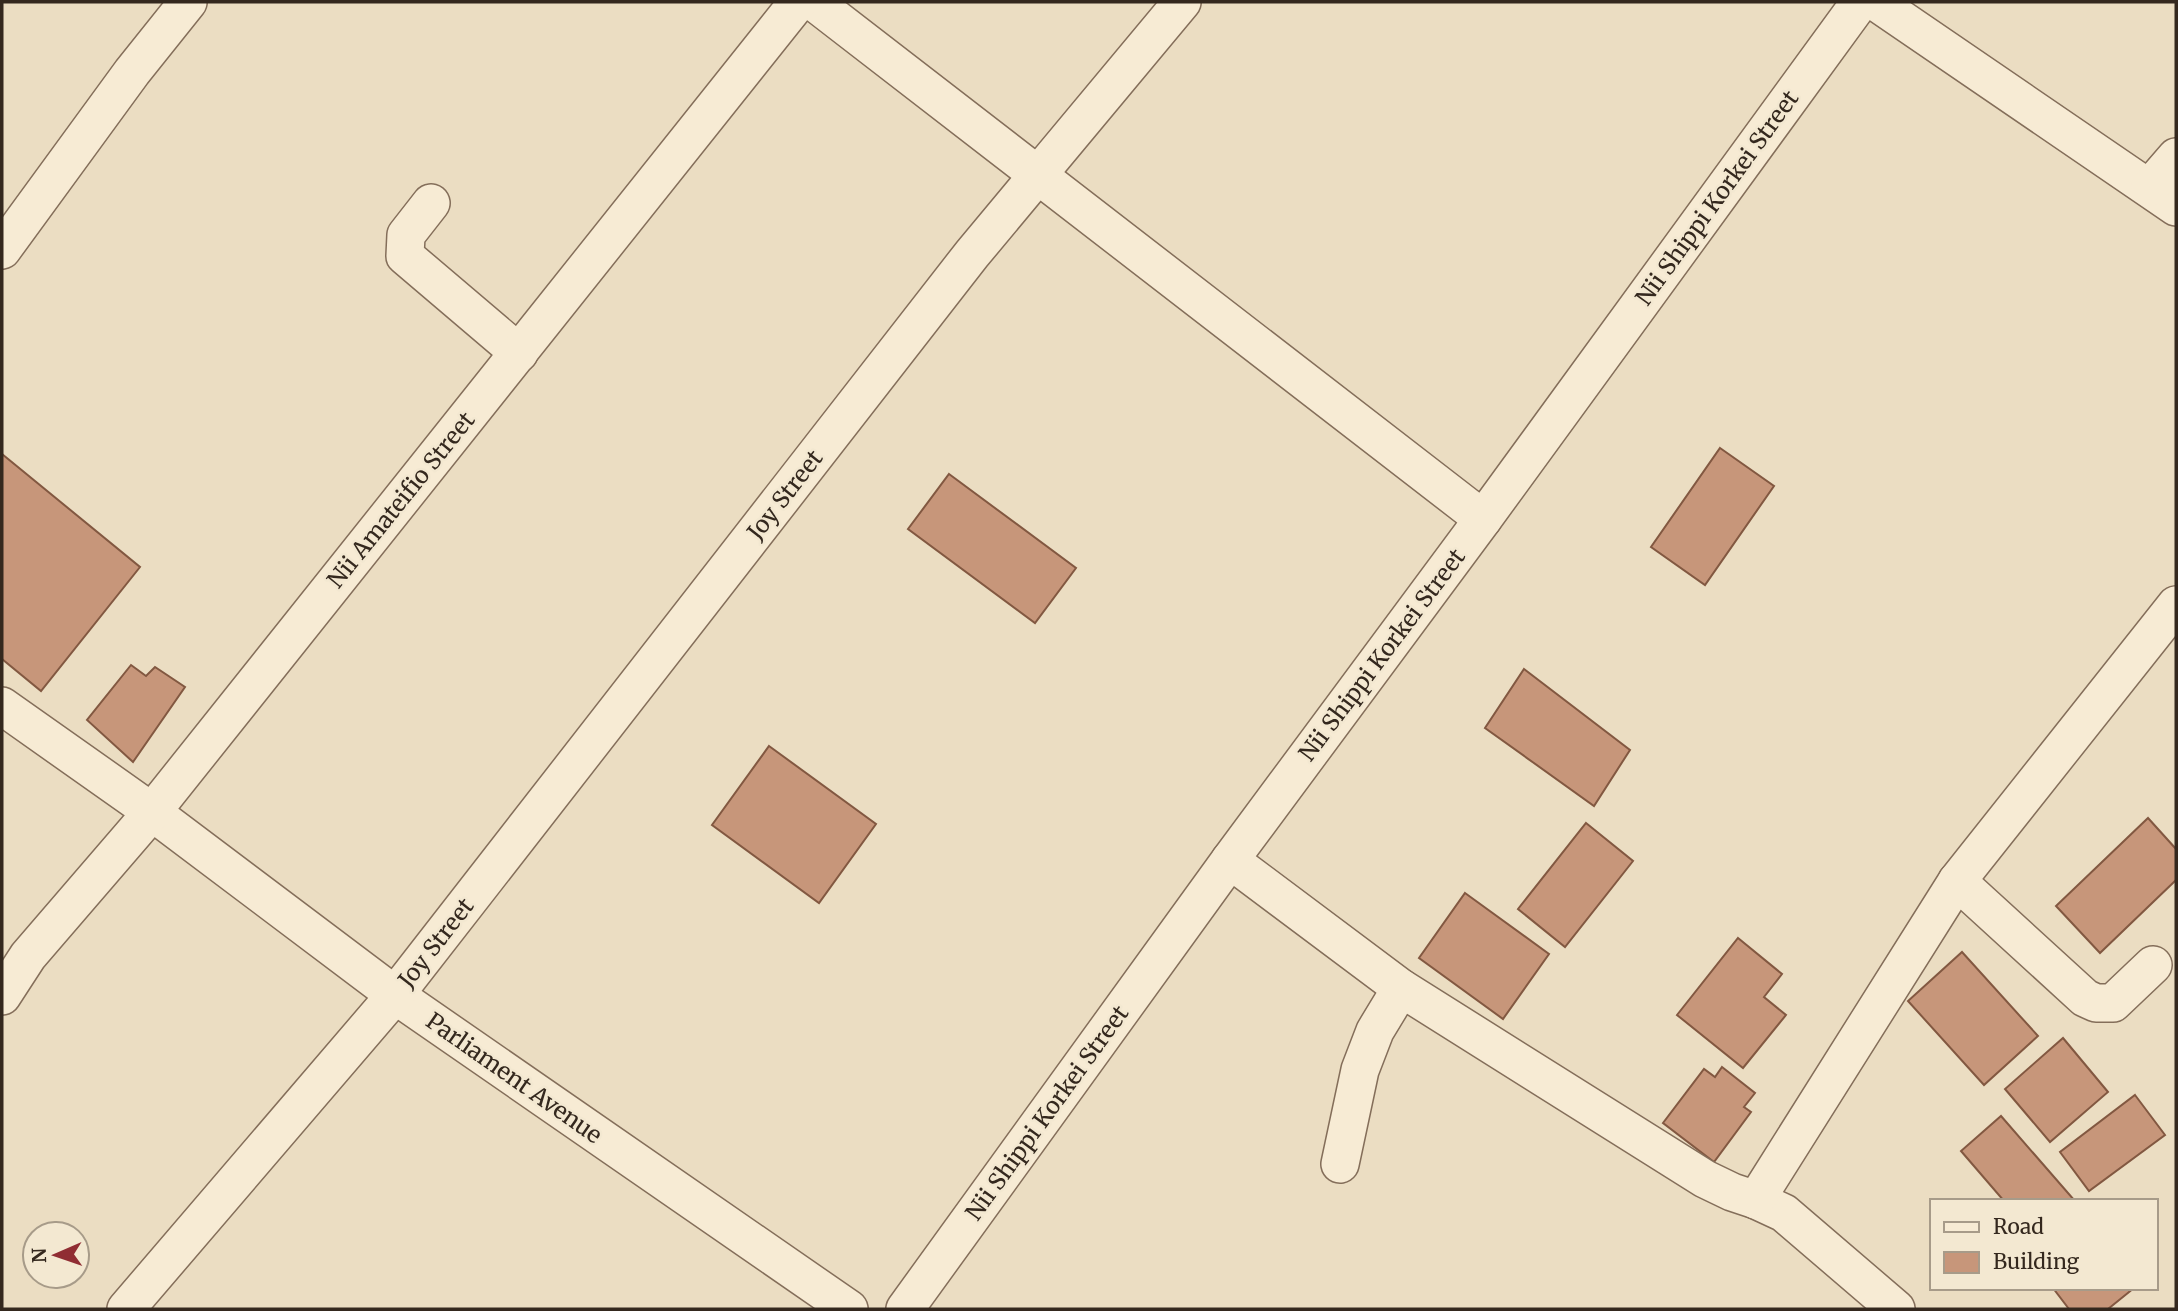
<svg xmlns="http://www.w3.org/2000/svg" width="2178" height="1311" font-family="Merriweather,serif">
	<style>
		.building { fill: #c7967a; stroke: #825841; stroke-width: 2 }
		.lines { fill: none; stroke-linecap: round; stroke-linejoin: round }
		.minor-casing { stroke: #846e5a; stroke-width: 40 }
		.minor { stroke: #f7ebd4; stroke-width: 37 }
		.labels { text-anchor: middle; stroke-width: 5; stroke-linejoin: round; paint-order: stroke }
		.street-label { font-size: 23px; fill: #34281e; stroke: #f3e8d1 }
	</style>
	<rect width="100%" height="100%" fill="#ebddc2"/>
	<g class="building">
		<path d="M1720,448L1774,486L1705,585L1651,547Z"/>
		<path d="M2,454L140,567L41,691L2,659Z"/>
		<path d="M949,474L1076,568L1035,623L908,529Z"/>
		<path d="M131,665L146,676L155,667L185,687L133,762L87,720Z"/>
		<path d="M1524,669L1630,750L1594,806L1485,728Z"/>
		<path d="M769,746L876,824L819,903L712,825Z"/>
		<path d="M2148,818L2176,849V880L2100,953L2056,906Z"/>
		<path d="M1586,823L1633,861L1565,947L1518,909Z"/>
		<path d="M1465,893L1549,954L1503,1019L1419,958Z"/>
		<path d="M1738,938L1782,974L1764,997L1786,1015L1743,1068L1677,1015Z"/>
		<path d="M1962,952L2038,1036L1984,1085L1908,1001Z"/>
		<path d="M2063,1038L2108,1092L2050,1142L2005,1089Z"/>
		<path d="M1722,1067L1755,1093L1744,1107L1751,1112L1714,1162L1663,1123L1704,1069L1715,1077Z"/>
		<path d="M2135,1095L2165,1135L2089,1191L2060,1152Z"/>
		<path d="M2001,1116L2075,1201H2004L1961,1151Z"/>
		<path d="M2053,1288H2134L2108,1309H2069Z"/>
	</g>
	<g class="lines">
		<defs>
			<g id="minor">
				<path d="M814,2L1483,519"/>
				<path d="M1876,2L2176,207"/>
				<path d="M2150,187L2176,157"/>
				<path d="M431,203L406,235L405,256L519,353"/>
				<path d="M2,250L132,72L188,2"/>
				<path d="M2,706L152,812L395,995L849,1309"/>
				<path d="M1230,860L1401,988L1705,1179L1732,1192L1756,1200L1784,1213L1896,1309"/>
				<path d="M1957,881L2085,998L2096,1003H2113L2153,965"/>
				<path d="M2,996L28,956L152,812L798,2"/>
				<path d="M1340,1164L1360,1070L1375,1031L1401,988"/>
				<path d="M1756,1200L1957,881L2176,605"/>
				<path d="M126,1309L395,995L972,254L1182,2"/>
				<path d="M905,1309L1230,860L1483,519L1860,2"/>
			</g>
		</defs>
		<use href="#minor" class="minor-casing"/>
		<use href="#minor" class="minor"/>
	</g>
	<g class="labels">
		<g class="street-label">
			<text transform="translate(1717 198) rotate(-54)" y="8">Nii Shippi Korkei Street</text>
			<text transform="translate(785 495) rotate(-52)" y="8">Joy Street</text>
			<text transform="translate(401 500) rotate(-51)" y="8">Nii Amateifio Street</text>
			<text transform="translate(1382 655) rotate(-53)" y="8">Nii Shippi Korkei Street</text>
			<text transform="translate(436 943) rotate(-52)" y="8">Joy Street</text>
			<text transform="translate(514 1078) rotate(35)" y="8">Parliament Avenue</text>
			<text transform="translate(1047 1113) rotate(-54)" y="8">Nii Shippi Korkei Street</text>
		</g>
	</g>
	<rect width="2178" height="1311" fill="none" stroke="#34281e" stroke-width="7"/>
	<rect x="1930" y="1199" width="228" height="91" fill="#f3e8d1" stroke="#a79b89" stroke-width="2"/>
	<rect x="1944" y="1222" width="35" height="10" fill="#f7ebd4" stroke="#a79b89" stroke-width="2"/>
	<text x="1993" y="1234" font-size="21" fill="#34281e">Road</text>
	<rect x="1944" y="1252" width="35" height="21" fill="#c7967a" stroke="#a79b89" stroke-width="2"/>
	<text x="1993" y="1269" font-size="21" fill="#34281e">Building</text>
	<g transform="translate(56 1255) rotate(268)"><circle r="33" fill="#f3e8d1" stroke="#a79b89" stroke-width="2"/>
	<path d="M0-5L12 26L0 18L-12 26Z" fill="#902d33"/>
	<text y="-10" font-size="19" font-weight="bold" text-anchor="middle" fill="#34281e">N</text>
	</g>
</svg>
